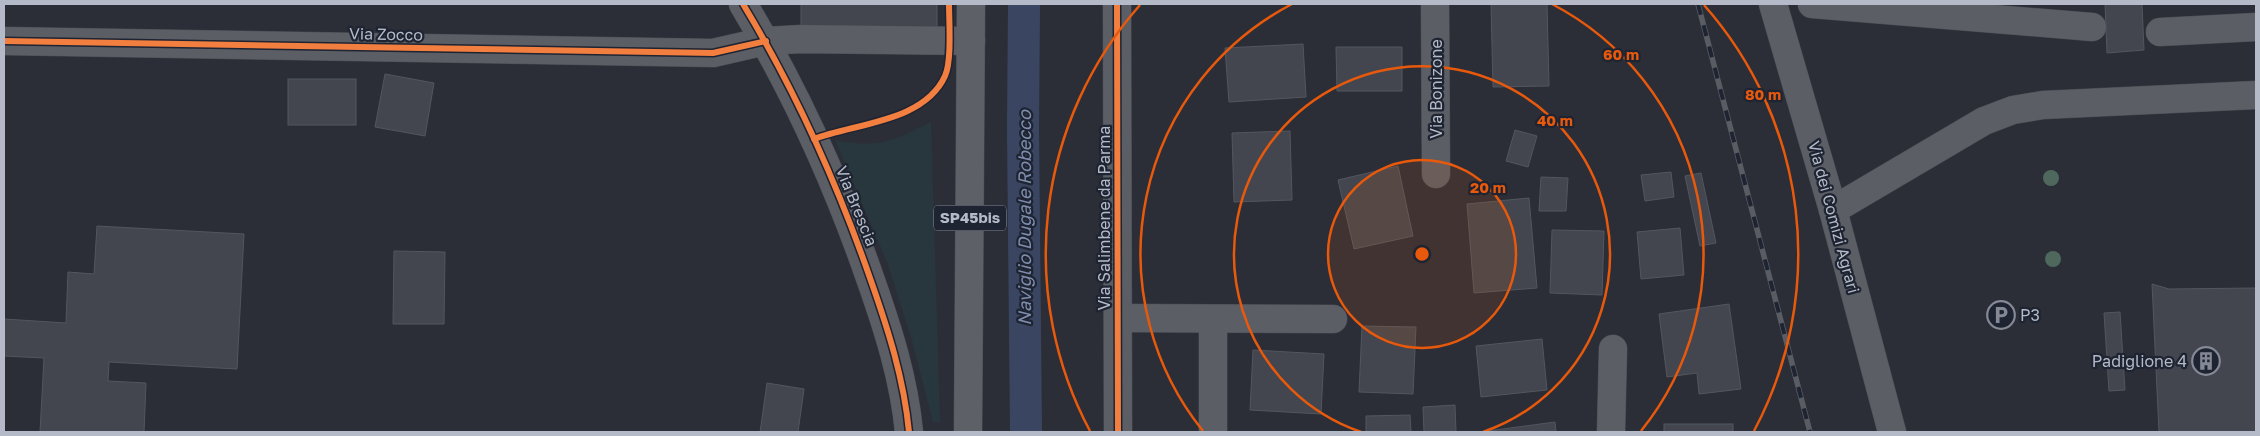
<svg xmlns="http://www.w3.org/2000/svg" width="2260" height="436" font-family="'Golos Text',sans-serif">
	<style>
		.green { fill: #28373d }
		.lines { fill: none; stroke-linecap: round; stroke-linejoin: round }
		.canal { stroke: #3a4661; stroke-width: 32 }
		.building { fill: #43464e; stroke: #53565f }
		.minor-casing { stroke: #484b51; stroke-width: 29 }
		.major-casing { stroke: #484b54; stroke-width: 29 }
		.minor { stroke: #5b5e65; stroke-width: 28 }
		.major { stroke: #5d6067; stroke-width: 28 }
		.rail-casing { stroke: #595c63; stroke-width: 5.5 }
		.rail { stroke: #1e2432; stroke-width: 4; stroke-dasharray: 11; stroke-linecap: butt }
		.cycleway-casing { stroke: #1e2432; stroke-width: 9 }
		.cycleway { stroke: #f27e40; stroke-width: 6 }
		.tree { fill: #4f685d }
		.ring { fill: none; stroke: #e8590c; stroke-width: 2.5 }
		.labels { text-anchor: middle; stroke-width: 4.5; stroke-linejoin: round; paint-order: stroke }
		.shield { fill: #1e2432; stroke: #888d9b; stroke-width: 1 }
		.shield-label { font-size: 15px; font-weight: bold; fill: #b5bac8 }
		.street-label { font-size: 16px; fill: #b5bac8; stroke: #1e2432 }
		.poi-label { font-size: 16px; fill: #b5bac8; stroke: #1e2432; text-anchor: start }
		.water-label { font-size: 18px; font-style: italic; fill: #7e8dae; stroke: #1e2432 }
		.centre { fill: #e8590c; stroke: #1e2432; stroke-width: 2.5 }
		.ring-label { font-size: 15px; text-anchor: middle; font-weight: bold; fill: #e8590c; stroke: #1e2432; stroke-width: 4.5; stroke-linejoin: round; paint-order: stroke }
	</style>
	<rect width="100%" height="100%" fill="#2b2e37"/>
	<path class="green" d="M931,122L940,422H933L911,337L887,262L835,140C877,149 894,141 931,122Z"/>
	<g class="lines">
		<path class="canal" d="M1024,4L1023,130L1026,432"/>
	</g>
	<g class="building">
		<path d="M801,4H937V33L801,31Z"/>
		<path d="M1491,4H1547L1549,86L1493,87Z"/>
		<path d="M2105,4H2142L2144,50L2107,53Z"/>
		<path d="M1303,44L1306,97L1229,102L1225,48Z"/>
		<path d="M1336,47H1402V91H1337Z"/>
		<path d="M385,74L434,83L425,136L375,127Z"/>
		<rect x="288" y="79" width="68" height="46"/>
		<path d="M1515,130L1537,136L1528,167L1506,161Z"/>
		<path d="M1290,131L1292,200L1234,202L1232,133Z"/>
		<path d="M1398,166L1413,236L1354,249L1338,180Z"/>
		<path d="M1671,172L1674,197L1645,201L1641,175Z"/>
		<path d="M1701,173L1716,243L1700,246L1685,176Z"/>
		<path d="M1541,177L1568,178L1566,211H1539Z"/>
		<path d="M1529,198L1537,288L1474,293L1467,204Z"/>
		<path d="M97,226L244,234L237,369L109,362L108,381L146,383L144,432H40L44,358L4,356V319L66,323L68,272L94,274Z"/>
		<path d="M1680,228L1684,275L1641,279L1637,232Z"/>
		<path d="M1552,230L1604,231L1602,295L1550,293Z"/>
		<path d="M394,251L445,252L444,324H393Z"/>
		<path d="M2152,284L2169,289L2256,288V432H2159Z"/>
		<path d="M1729,304L1741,389L1699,394L1697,373L1667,377L1659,314Z"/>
		<path d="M2120,312L2125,390L2109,391L2104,313Z"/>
		<path d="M1362,326L1416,327L1413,394L1359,392Z"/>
		<path d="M1542,339L1547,390L1481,397L1476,346Z"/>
		<path d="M1253,350L1324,354L1321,414L1250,410Z"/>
		<path d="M767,383L804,389L798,432H760Z"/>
		<path d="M1455,405L1456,432H1424L1423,407Z"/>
		<path d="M1410,415L1411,432H1366V416Z"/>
		<path d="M1555,422L1556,432H1488V431Z"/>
		<rect x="1664" y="424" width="69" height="8"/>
	</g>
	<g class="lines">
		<defs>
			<g id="minor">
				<path d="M743,4C795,90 837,183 870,278C888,329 904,379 909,432"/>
				<path d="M1117,4L1118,432"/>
				<path d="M1435,4L1436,174"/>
				<path d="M1773,4L1833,210L1892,432"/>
				<path d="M1812,4L2092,27"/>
				<path d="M2160,32L2256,27"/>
				<path d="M4,41L713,53L766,41L801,39L971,41"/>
				<path d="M1833,210L1984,121L2013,110L2043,105L2256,95"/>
				<path d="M1118,318L1333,319"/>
				<path d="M1213,432V319"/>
				<path d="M1611,432L1613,349"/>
			</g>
			<path id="major" d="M968,432L971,4"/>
		</defs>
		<use href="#minor" class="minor-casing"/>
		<use href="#major" class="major-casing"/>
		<use href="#minor" class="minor"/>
		<use href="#major" class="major"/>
		<defs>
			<path id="rail" d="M1698,4L1810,432"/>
		</defs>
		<use href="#rail" class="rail-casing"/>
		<use href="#rail" class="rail"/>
		<defs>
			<g id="cycleway">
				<path d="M743,4C795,90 837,183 870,278C888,329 904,379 909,432"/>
				<path d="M1117,4L1118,432"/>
				<path d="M4,41L713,53L766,41"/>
				<path d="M814,139C856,123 924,122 945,76C952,61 949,21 949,4"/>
			</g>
		</defs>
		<use href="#cycleway" class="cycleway-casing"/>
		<use href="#cycleway" class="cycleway"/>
	</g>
	<g class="tree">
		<circle cx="2051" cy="178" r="8"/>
		<circle cx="2053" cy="259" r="8"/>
	</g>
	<circle cx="1422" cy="254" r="94" fill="#e8590c" fill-opacity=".12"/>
	<g class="ring">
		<circle cx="1422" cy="254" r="94"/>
		<path d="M1361 432A188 188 0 1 1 1483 432"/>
		<path d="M1203 431A282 282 0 0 1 1292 4M1552 4A282 282 0 0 1 1641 431"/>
		<path d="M1090 431A376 376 0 0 1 1140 5M1704 5A376 376 0 0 1 1754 431"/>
	</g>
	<defs>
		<symbol id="parking-ring" viewBox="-11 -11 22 22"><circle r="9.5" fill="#1e2432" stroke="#858995" stroke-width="1.5"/><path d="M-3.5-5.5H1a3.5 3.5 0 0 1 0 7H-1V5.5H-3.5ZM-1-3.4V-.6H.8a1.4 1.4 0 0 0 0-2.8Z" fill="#858995"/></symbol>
		<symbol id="building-ring" viewBox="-11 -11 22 22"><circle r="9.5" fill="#1e2432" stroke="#858995" stroke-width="1.5"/><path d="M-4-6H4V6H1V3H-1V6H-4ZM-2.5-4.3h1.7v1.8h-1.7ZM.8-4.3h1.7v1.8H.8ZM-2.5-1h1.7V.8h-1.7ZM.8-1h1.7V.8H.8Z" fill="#858995"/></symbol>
	</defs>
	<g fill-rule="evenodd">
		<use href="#parking-ring" x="1985" y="299" width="32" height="32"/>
		<use href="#building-ring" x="2190" y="345" width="32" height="32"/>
	</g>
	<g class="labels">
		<rect class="shield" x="934" y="205.5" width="72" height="25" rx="4"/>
		<g class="shield-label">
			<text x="970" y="223">SP45bis</text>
		</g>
		<g class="street-label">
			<text transform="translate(386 34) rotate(1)" y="6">Via Zocco</text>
			<text transform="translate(1436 89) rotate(-90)" y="6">Via Bonizone</text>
			<text transform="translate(857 206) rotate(68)" y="6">Via Brescia</text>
			<text transform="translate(1834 217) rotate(75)" y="6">Via dei Comizi Agrari</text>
			<text transform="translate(1104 218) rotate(-90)" y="6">Via Salimbene da Parma</text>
		</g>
		<g class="poi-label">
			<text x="2020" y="321">P3</text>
			<text x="2187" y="367" text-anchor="end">Padiglione 4</text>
		</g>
		<g class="water-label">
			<text transform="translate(1025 218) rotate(-90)" y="6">Naviglio Dugale Robecco</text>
		</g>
	</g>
	<circle cx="1422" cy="254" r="8" class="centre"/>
	<g class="ring-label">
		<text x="1621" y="60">60 m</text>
		<text x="1763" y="100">80 m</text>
		<text x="1555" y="126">40 m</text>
		<text x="1488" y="193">20 m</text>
	</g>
	<rect width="2260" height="436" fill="none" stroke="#b5bac8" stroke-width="10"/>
</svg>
